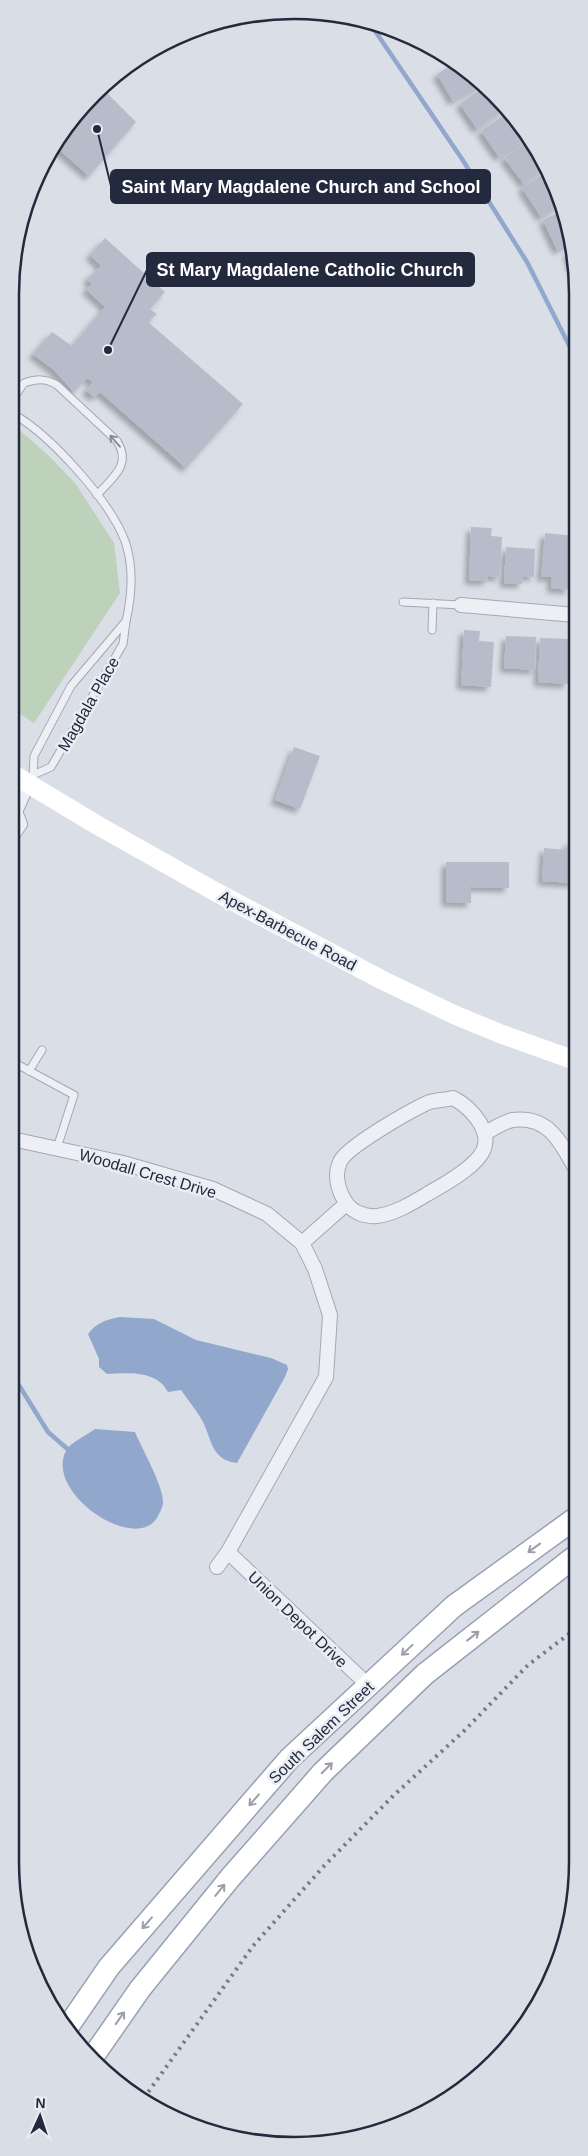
<svg xmlns="http://www.w3.org/2000/svg" width="588" height="2156" font-family="Helvetica,sans-serif">
	<style>
		.green { fill: #bed1ba }
		.water { fill: #91a7cb }
		.lines { fill: none; stroke-linecap: round; stroke-linejoin: round }
		.stream { stroke: #91a7cb; stroke-width: 4.5 }
		.building { fill: #b7bcca; filter: url(#shadow) }
		.lane-casing { stroke: #a3a8b4; stroke-width: 9 }
		.street-casing { stroke: #a3a8b4; stroke-width: 16 }
		.primary-casing { stroke: #98a0b3; stroke-width: 24 }
		.lane { stroke: #edeff5; stroke-width: 7 }
		.street { stroke: #edeff5; stroke-width: 14 }
		.secondary { stroke: #fff; stroke-width: 19 }
		.primary { stroke: #fff; stroke-width: 21 }
		.rail { stroke: #727b91; stroke-width: 4; stroke-dasharray: 2.5 5; stroke-linecap: butt }
		.oneway { stroke: #888c9a }
		.oneway2 { stroke: #9c9fa8 }
		.labels { text-anchor: middle; stroke-width: 5; stroke-linejoin: round; paint-order: stroke }
		.street-label { font-size: 16px; fill: #232a3e; stroke: #e9edf4 }
		.rim { fill: none; stroke: #232a3e; stroke-width: 2.5 }
		.leader { fill: none; stroke: #232a3e; stroke-width: 2 }
		.callout-dot { fill: #232a3e; stroke: #e9edf4; stroke-width: 2 }
		.callout { fill: #232a3e; stroke: #232a3e; stroke-width: 2 }
		.callout-label { font-size: 18px; text-anchor: middle; font-weight: bold; fill: #fff }
	</style>
	<defs>
		<filter id="shadow"><feDropShadow dx="-4.5" dy="4.5" stdDeviation="2.5" flood-color="#0004"/></filter>
	</defs>
	<rect width="100%" height="100%" fill="#dadee7"/>
	<path class="green" d="M15,426L49,456L75,483L114,543L120,593L34,723L14,710Z"/>
	<g class="water">
		<path d="M120,1317L154,1319L196,1340L271,1358L287,1365L288,1369L285,1377L237,1463C210,1460 212,1438 202,1420C196,1410 188,1400 181,1390L168,1392C156,1370 129,1373 107,1374L99,1367V1359L88,1334C97,1322 106,1320 120,1317Z"/>
		<path d="M95,1429L135,1432C142,1449 163,1485 163,1502C163,1507 160,1512 158,1516C138,1556 41,1492 67,1449C71,1443 88,1434 95,1429Z"/>
	</g>
	<g class="lines">
		<g class="stream">
			<path d="M369,22L462,159L527,262L575,357"/>
			<path d="M12,1374L48,1432L71,1452"/>
		</g>
	</g>
	<g class="building">
		<path d="M454,64L482,84L453,101L437,74Z"/>
		<path d="M485,86L495,93L506,108L477,129L460,104Z"/>
		<path d="M104,90L136,122L89,176L54,145L58,136Z"/>
		<path d="M509,112L527,138L499,157L481,131Z"/>
		<path d="M528,140L547,166L524,184L504,158Z"/>
		<path d="M549,170L560,205L541,217L522,188Z"/>
		<path d="M562,211L571,243L557,250L543,220Z"/>
		<path d="M105,238L165,292L150,309L157,314L148,322L243,404L186,468L100,392L94,397L86,390L93,382L87,378L74,392L54,370L33,354L52,332L72,346L105,307L86,289L92,284L87,279L101,266L90,255Z"/>
		<path d="M573,250L576,257L575,276L567,252Z"/>
		<path d="M471,527L492,528L491,536L502,537L500,577L488,576L487,581L469,580Z"/>
		<path d="M545,533L574,536L569,590L551,588L552,577H541Z"/>
		<path d="M506,547L535,549L534,577L523,576L522,584L504,583Z"/>
		<path d="M464,630L480,631L479,641L494,642L491,687L461,685Z"/>
		<path d="M506,636L536,637L535,670L504,668Z"/>
		<path d="M540,638L570,639L568,684L538,682Z"/>
		<path d="M294,747L320,756L300,809L275,800Z"/>
		<path d="M568,842H575L574,883L542,881L544,848L567,850Z"/>
		<path d="M446,862H509V888L471,887V903L446,902Z"/>
	</g>
	<g class="lines">
		<defs>
			<g id="lane">
				<path d="M15,396L24,383C37,379 45,378 57,385L117,441C132,465 113,477 97,495"/>
				<path d="M15,415C51,436 110,501 125,541C134,567 132,595 126,621"/>
				<path d="M403,602L461,605"/>
				<path d="M432,630L433,603"/>
				<path d="M28,783L33,775L51,767L123,644L126,621L71,686L34,756L33,775"/>
				<path d="M13,1062L74,1095L57,1148"/>
				<path d="M29,1071L42,1050"/>
			</g>
			<g id="street">
				<path d="M461,605L575,615"/>
				<path d="M15,812L28,783"/>
				<path d="M13,834L20,824L15,812"/>
				<path d="M453,1098C465,1104 473,1112 480,1123C484,1130 487,1137 485,1145C482,1164 445,1184 429,1193C414,1202 395,1214 377,1216C365,1217 351,1212 345,1201C338,1190 334,1175 340,1162C346,1147 410,1111 427,1103C434,1100 445,1100 453,1098Z"/>
				<path d="M485,1133C493,1129 505,1121 513,1120C548,1116 560,1141 574,1166"/>
				<path d="M12,1139L123,1163L213,1189L267,1214L302,1243L315,1269L330,1315L326,1377L228,1552L217,1567"/>
				<path d="M302,1243L346,1204"/>
				<path d="M228,1552L369,1686"/>
			</g>
			<g id="primary">
				<path d="M67,2028L109,1967L289,1759L454,1606L573,1520"/>
				<path d="M92,2058L140,1989L230,1878L323,1772L425,1674L573,1558"/>
			</g>
		</defs>
		<use href="#lane" class="lane-casing"/>
		<use href="#street" class="street-casing"/>
		<use href="#primary" class="primary-casing"/>
		<use href="#lane" class="lane"/>
		<use href="#street" class="street"/>
		<path class="secondary" d="M14,775L97,825L214,891L384,981L455,1015L501,1034L574,1060"/>
		<use href="#primary" class="primary"/>
		<path class="rail" d="M144,2098L253,1946L324,1866L393,1796L465,1730L528,1665L573,1631"/>
	</g>
	<defs><path id="oneway-shaft" d="M-6 0H5M1.5-3L5.5 0L1.5 3" fill="none" stroke-width="1.6" stroke-linecap="round" stroke-linejoin="round" transform="scale(1.25)"/></defs>
	<use class="oneway" href="#oneway-shaft" transform="translate(115 441) rotate(-131)"/>
	<g class="oneway2">
		<use href="#oneway-shaft" transform="translate(534 1548) rotate(144)"/>
		<use href="#oneway-shaft" transform="translate(473 1636) rotate(-38)"/>
		<use href="#oneway-shaft" transform="translate(407 1650) rotate(137)"/>
		<use href="#oneway-shaft" transform="translate(327 1768) rotate(-45)"/>
		<use href="#oneway-shaft" transform="translate(254 1800) rotate(131)"/>
		<use href="#oneway-shaft" transform="translate(220 1890) rotate(-51)"/>
		<use href="#oneway-shaft" transform="translate(147 1923) rotate(131)"/>
		<use href="#oneway-shaft" transform="translate(120 2018) rotate(-55)"/>
	</g>
	<g class="labels">
		<g class="street-label">
			<text transform="translate(88 704) rotate(-60)" y="6">Magdala Place</text>
			<text transform="translate(288 930) rotate(28)" y="6">Apex-Barbecue Road</text>
			<text transform="translate(148 1173) rotate(16)" y="6">Woodall Crest Drive</text>
			<text transform="translate(298 1619) rotate(44)" y="6">Union Depot Drive</text>
			<text transform="translate(321 1732) rotate(-44)" y="6">South Salem Street</text>
		</g>
	</g>
	<path d="M0 0H588V2156H0ZM294 19H294A275 275 0 0 1 569 294V1862A275 275 0 0 1 294 2137H294A275 275 0 0 1 19 1862V294A275 275 0 0 1 294 19Z" fill="#d9dde5" fill-rule="evenodd"/>
	<path class="rim" d="M294 19H294A275 275 0 0 1 569 294V1862A275 275 0 0 1 294 2137H294A275 275 0 0 1 19 1862V294A275 275 0 0 1 294 19Z"/>
	<path class="leader" d="M97 129L111 186M108 350L147 270"/>
	<g class="callout-dot">
		<circle cx="97" cy="129" r="5"/>
		<circle cx="108" cy="350" r="5"/>
	</g>
	<g class="callout">
		<rect x="111" y="170" width="379" height="33" rx="5"/>
		<rect x="147" y="253" width="327" height="33" rx="5"/>
	</g>
	<g class="callout-label">
		<text x="301" y="193">Saint Mary Magdalene Church and School</text>
		<text x="310" y="276">St Mary Magdalene Catholic Church</text>
	</g>
	<g transform="translate(40 2116) rotate(3)" stroke="#e9edf4" stroke-width="4" paint-order="stroke">
	<path d="M0-4L9 19L0 12L-9 19Z" fill="#232a3e"/>
	<text y="-8" font-size="14" font-weight="bold" text-anchor="middle" fill="#232a3e">N</text>
	</g>
</svg>
